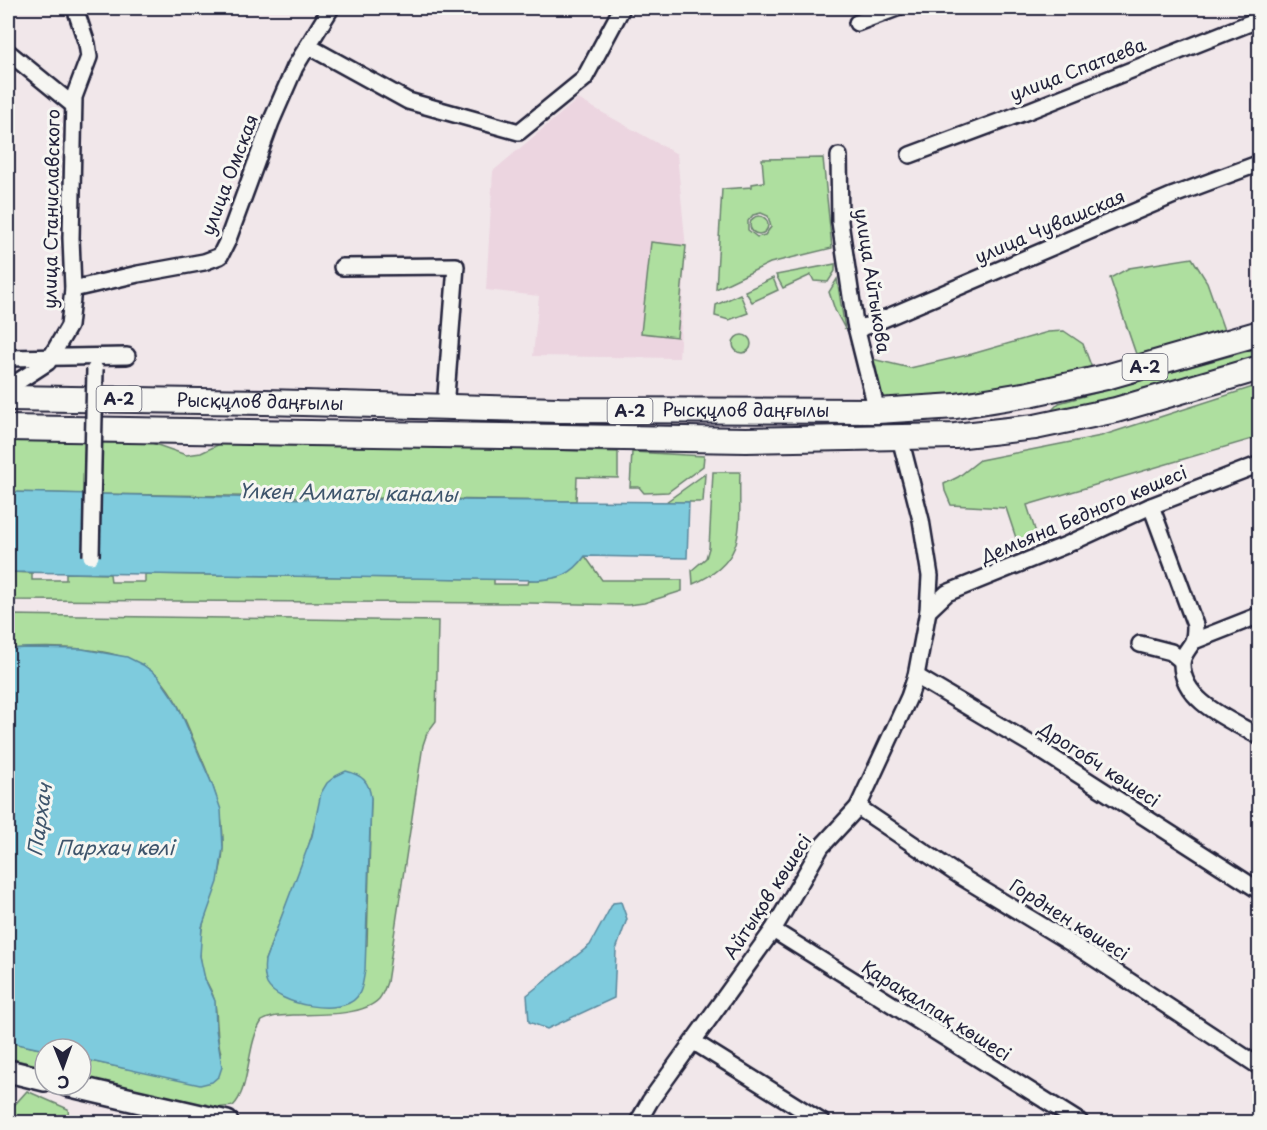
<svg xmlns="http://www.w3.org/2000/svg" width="1267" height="1130" font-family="'Playpen Sans',sans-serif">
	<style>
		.built { fill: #ecd5e0 }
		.green { fill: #aedf9f; stroke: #68806d; stroke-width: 1.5; fill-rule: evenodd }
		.water { fill: #7ecbdd; stroke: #59879c; stroke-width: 1.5 }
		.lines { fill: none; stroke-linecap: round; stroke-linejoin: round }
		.street-casing { stroke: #22223b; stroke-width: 20 }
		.secondary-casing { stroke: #22223b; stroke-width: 26 }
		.primary-casing { stroke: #22223b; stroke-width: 28 }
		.street { stroke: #f6f6f2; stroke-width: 15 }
		.secondary { stroke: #f6f6f2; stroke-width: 21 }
		.primary { stroke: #f6f6f2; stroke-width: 24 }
		.street-bridge-casing { stroke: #22223b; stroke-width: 20; stroke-linecap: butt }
		.street-bridge { stroke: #f6f6f2; stroke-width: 15 }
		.labels { text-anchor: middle; stroke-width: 6; stroke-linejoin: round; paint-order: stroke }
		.shield { fill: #f6f6f2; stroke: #626272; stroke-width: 1.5 }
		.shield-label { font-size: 16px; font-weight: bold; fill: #22223b }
		.street-label { font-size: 18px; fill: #22223b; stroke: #f6f6f2 }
		.water-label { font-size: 20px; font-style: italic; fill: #3e556c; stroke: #f6f6f2 }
	</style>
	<rect width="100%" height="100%" fill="#f1e7ea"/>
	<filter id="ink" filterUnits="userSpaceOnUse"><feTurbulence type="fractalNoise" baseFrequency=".0167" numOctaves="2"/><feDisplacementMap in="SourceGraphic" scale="12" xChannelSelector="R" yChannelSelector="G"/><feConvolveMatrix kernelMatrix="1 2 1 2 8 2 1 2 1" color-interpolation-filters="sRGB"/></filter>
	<g filter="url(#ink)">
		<path class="built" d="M578,99L677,154L686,249L679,358L533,356L539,296L486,290L493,171Z"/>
		<g class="green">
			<path d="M823,158L832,248L770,263L716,289L722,189L752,187V184L764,182L762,159ZM761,213L768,216L771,227L765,235L757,237L748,230V221L753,215Z"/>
			<circle cx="759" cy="225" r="9"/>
			<path d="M651,242L686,246L677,337L641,333Z"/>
			<path d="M1192,258L1207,282L1225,333L1137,357L1110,278L1129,268Z"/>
			<path d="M835,264V271L828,282L814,281L811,275L783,288L776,275Z"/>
			<path d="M773,278L778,290L752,302L745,291Z"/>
			<path d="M837,279L845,329L835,310L829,292Z"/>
			<path d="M740,294L748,313L729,320L715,316L716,305Z"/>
			<path d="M1064,331L1083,344L1093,371L992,394L883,402L868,358L910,368L972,354L1048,332Z"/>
			<circle cx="742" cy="344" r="9"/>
			<path d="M1259,348V356L1111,398L1051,411L1059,403Z"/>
			<path d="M1259,385V437L1027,505L1037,536L1018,544L1006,508L951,505L945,491L944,484L958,477L980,460L1101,436Z"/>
			<path d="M100,438L146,441L186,455L201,453L226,441L618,452V478L577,477L576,501L98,494Z"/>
			<path d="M8,440L88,441L87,494L8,492Z"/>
			<path d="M632,452L704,456L703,466L668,492L644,493L639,487H630Z"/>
			<path d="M713,472H740C738,525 750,560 693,584L692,570L706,558L709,548Z"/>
			<path d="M705,474L703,502H666Z"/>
			<path d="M585,556L602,580H682V591L644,603L628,605L529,603L8,600V572L32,573V580H66V573L110,574L111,582H145V574L494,579V584H528L529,580C550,581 573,574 585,556Z"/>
			<path d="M8,615L438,621L436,721L427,733L423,745L387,982C385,988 383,994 379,999C362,1017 316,1014 293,1015C282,1016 271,1015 262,1021C246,1044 251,1088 233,1106L215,1108L204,1106L81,1076V1059L128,1069L221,1053C216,1037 218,1021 215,1004C214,994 209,987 205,979C199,963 199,945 202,929C208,901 223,876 223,846C224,811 212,782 198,750C187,726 178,698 159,678C127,644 51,646 8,649ZM371,798L367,945L265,960L306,855L317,817Z"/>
			<path d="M8,1042L45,1050V1067L8,1058Z"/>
			<path d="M27,1091L68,1109L69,1122H12L9,1111Z"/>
		</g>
		<g class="water">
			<path d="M8,492L314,499L689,502L687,558L585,556C572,575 559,579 537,580L8,572Z"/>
			<path d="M27,648L82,649L127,657L143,665L158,676L177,704L212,784L221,810L223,848L218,882L202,927L200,956L205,979L215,1001L216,1029L222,1067L219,1076L212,1082L200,1085L81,1059V1049L45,1050L8,1042V649Z"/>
			<path d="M346,771C362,775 369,781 371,798L365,970C363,980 363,990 357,997C341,1017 278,1005 267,984C264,977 264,968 265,960L312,836L321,793L327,783L336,776Z"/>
			<path d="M621,902L627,919L616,950L614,998L547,1029L529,1022L527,995L590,945L613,903Z"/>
		</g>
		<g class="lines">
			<defs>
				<g id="street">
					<path d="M857,23L897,8"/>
					<path d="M308,46L408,101L519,132L584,79L622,8"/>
					<path d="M8,52L73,105"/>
					<path d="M910,155L1028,111L1260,19"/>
					<path d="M839,156L840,222L855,323L877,411"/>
					<path d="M342,267L456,266L445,408"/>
					<path d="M73,289L138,274L204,262L220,256L227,242L271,122L295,67L331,8"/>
					<path d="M856,328L867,326L1174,195L1260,163"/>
					<path d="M8,358L127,356"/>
					<path d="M8,388L48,362L69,326L73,289L71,238L74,97L89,57L87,44L75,8"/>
					<path d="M1151,506L1195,625C1195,631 1195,638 1192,643C1188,650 1182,655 1182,664C1182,702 1231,720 1260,737"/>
					<path d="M928,611L947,593L1066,545L1151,506L1260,464"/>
					<path d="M1194,641L1260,615"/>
					<path d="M1140,644L1171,652L1182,661"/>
					<path d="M916,676L1034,746L1260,891"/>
					<path d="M858,807L960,876L1079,948L1260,1067"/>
					<path d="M773,930L1080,1122"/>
					<path d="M694,1042L822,1122"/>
					<path d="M638,1122L650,1101L773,930L821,847L858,807L909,697L916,676L928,611L930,576L921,520L900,438"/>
				</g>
				<g id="secondary">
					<path d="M8,1071L45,1080"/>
					<path d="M67,1085L227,1122"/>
				</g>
				<g id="primary">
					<path id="s1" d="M8,398L265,402L559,410L877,411L956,406L1029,394L1106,377L1260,333"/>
					<path d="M8,428L746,440L955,436L1035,427L1116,410L1260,368"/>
				</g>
			</defs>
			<use href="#street" class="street-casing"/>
			<use href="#secondary" class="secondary-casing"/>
			<use href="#primary" class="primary-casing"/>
			<use href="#street" class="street"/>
			<use href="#secondary" class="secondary"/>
			<use href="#primary" class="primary"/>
			<defs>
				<path id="street-bridge" d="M91,556L95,369"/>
			</defs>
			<use href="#street-bridge" class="street-bridge-casing"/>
			<use href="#street-bridge" class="street-bridge"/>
		</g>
	</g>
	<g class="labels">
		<g class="shield">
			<rect x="1122.5" y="354" width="45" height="26" rx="4.5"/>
			<rect x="96.5" y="386" width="45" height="26" rx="4.5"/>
			<rect x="607.5" y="398" width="45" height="26" rx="4.5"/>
		</g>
		<g class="shield-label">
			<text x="1145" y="373">A-2</text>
			<text x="119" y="405">A-2</text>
			<text x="630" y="417">A-2</text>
		</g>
		<g class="street-label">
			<text transform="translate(1078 70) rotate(-21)" y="6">улица Спатаева</text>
			<text transform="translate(230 175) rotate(-69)" y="6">улица Омская</text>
			<text transform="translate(52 209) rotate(-89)" y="6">улица Станиславского</text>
			<text transform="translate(1050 227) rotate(-23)" y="6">улица Чувашская</text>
			<text transform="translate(872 281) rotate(81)" y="6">улица Айтыкова</text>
			<text dy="6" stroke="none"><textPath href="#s1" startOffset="252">Рысқұлов даңғылы</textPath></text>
			<text dy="6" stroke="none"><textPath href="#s1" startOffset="738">Рысқұлов даңғылы</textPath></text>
			<text transform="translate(1084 515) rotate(-23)" y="6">Демьяна Бедного көшесі</text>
			<text transform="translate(1099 765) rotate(33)" y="6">Дрогобч көшесі</text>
			<text transform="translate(768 897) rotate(-57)" y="6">Айтықов көшесі</text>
			<text transform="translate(1069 920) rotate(32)" y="6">Горднен көшесі</text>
			<text transform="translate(936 1011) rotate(32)" y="6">Қарақалпақ көшесі</text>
		</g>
		<g class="water-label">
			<text transform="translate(348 493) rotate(1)" y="7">Үлкен Алматы каналы</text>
			<text transform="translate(40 820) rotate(-82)" y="7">Пархач</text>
			<text x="115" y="855">Пархач көлі</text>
		</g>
	</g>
	<rect width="1267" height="1130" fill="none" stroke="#f6f6f2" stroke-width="30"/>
	<rect x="15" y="15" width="1237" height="1100" fill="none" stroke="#22223b" stroke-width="2" filter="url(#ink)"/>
	<g transform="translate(63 1067) rotate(179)"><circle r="28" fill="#f6f6f2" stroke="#a1a1a9" stroke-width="1.5"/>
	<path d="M0-4.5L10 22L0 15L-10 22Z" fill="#22223b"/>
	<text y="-9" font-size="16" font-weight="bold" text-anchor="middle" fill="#22223b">С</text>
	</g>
</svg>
